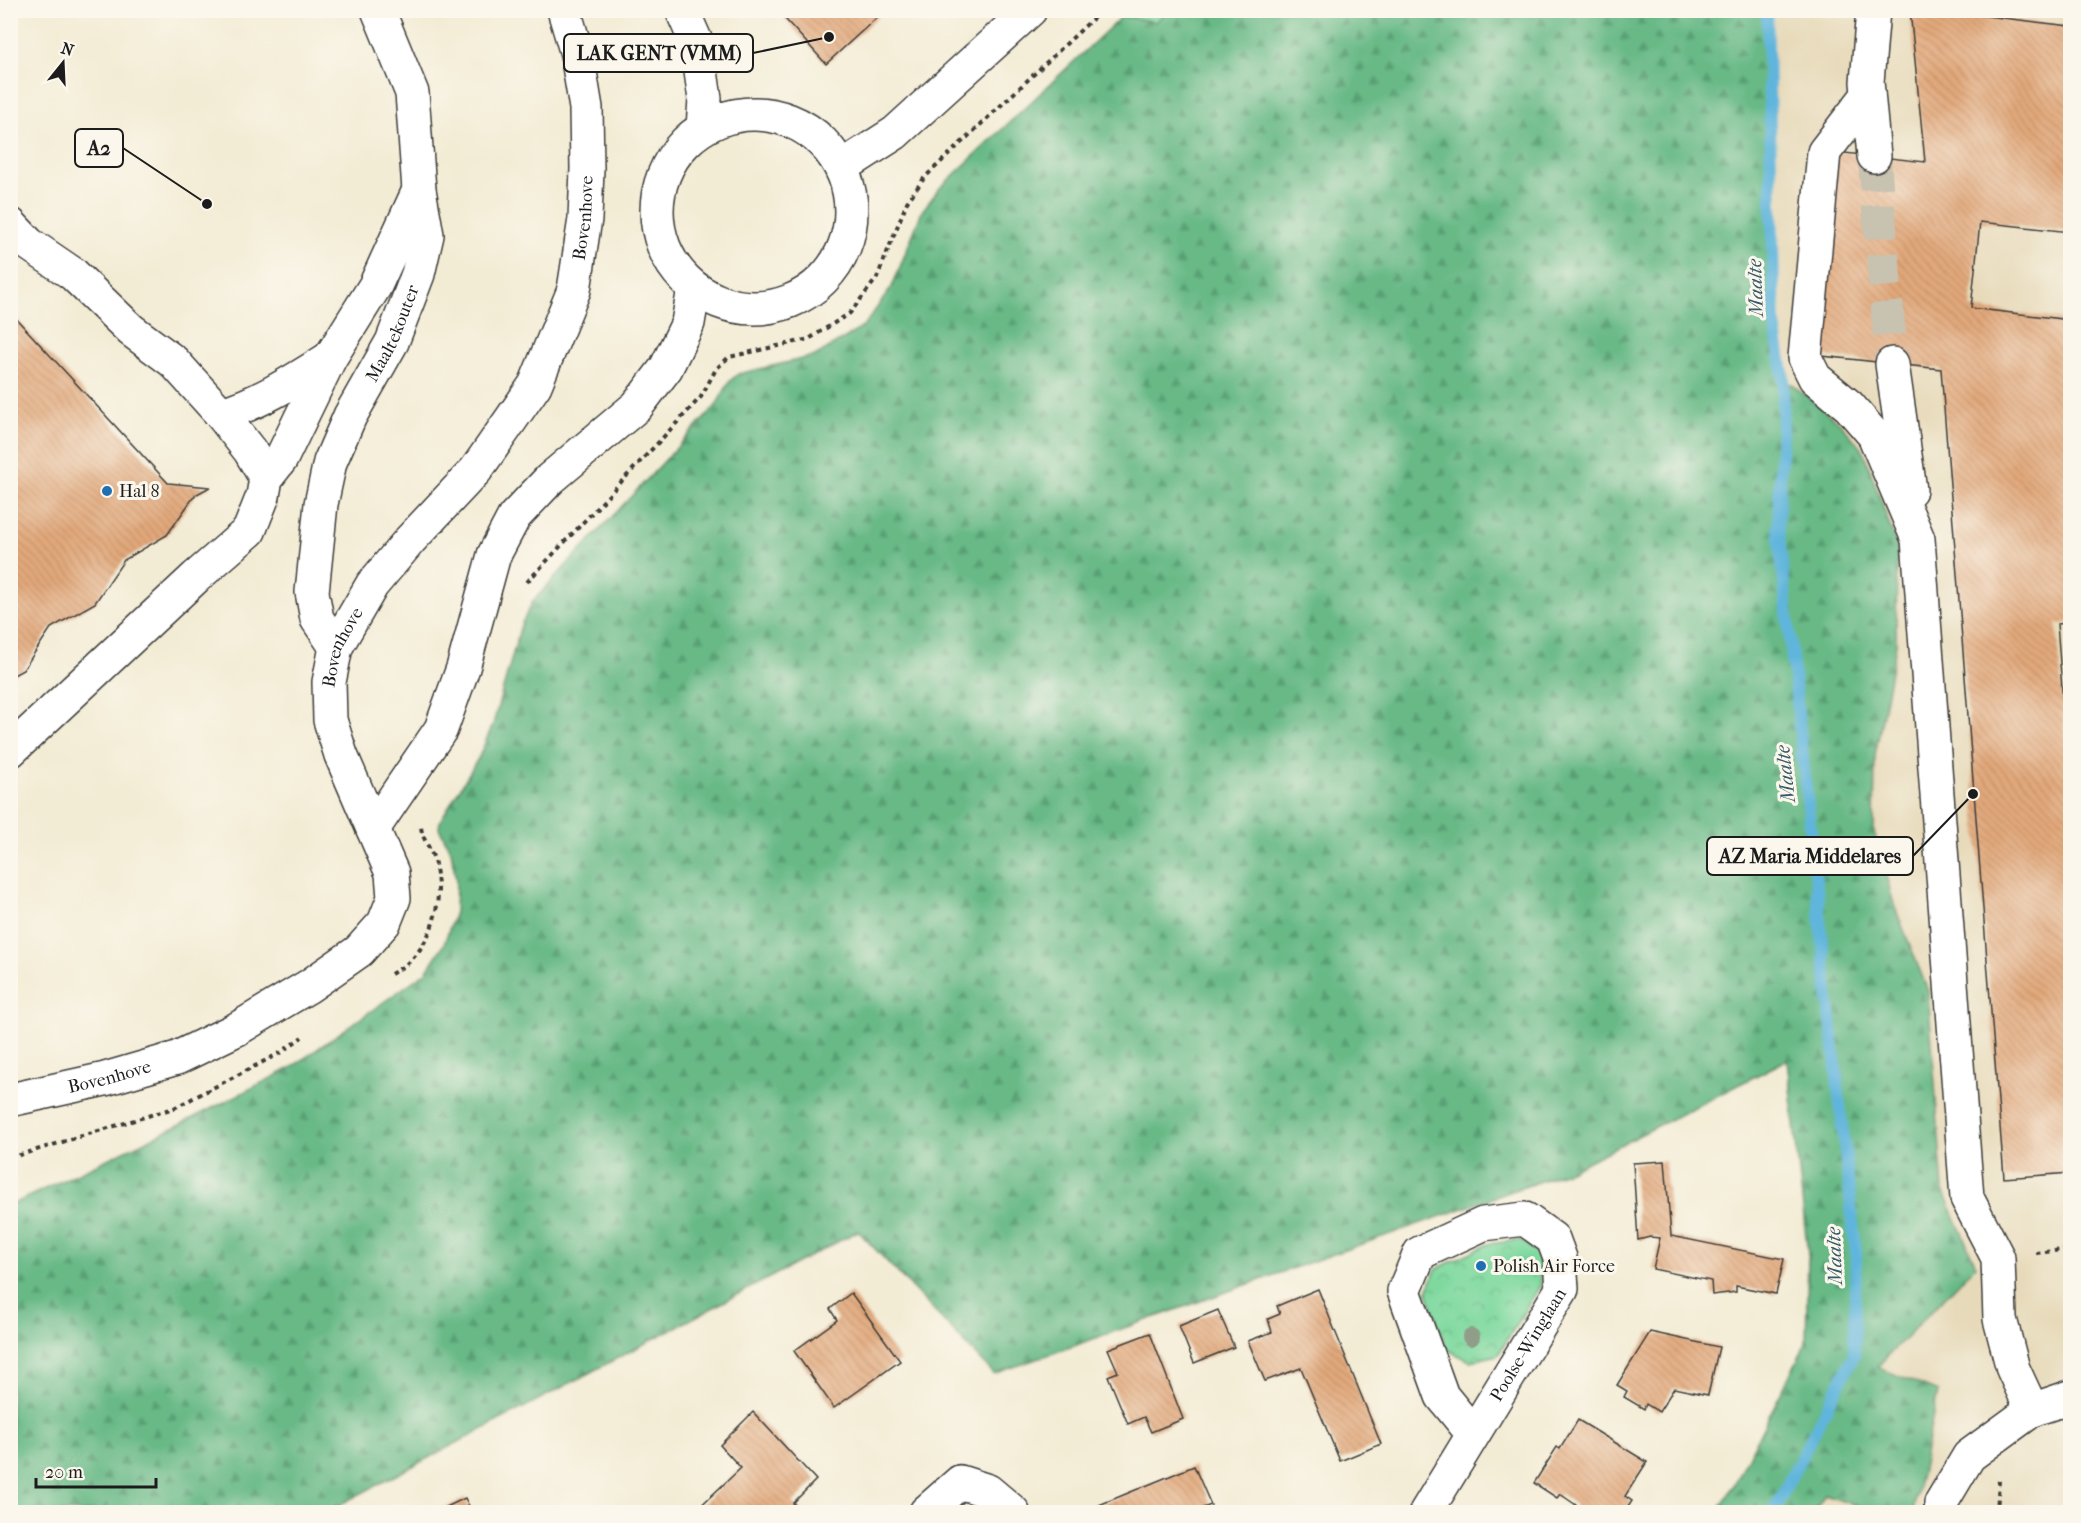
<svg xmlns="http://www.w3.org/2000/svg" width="2081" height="1523" font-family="'IM FELL French Canon',serif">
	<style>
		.built { fill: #e7daba }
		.grass { fill: url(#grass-dots); stroke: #4e7a5e; stroke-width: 1.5 }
		.forest { fill: url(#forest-firs); stroke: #426a51; stroke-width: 1.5 }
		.park { fill: url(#park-crowns); stroke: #4e7a5e; stroke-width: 1.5 }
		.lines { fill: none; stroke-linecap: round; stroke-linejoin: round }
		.stream { stroke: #60b5dc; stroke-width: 12 }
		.building { fill: url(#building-back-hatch) }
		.minor-tunnel { stroke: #c8c2b0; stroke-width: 33; stroke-dasharray: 33 16; stroke-linecap: butt }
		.minor-casing { stroke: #3c3b38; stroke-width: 36 }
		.path { stroke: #3c3b38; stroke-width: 4; stroke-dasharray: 4.5 4.5; stroke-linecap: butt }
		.minor { stroke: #fff; stroke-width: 33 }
		.tree { fill: #909e89 }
		.poi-dot { fill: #1f6fb2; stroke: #fbf7ec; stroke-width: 2 }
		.labels { text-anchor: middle; stroke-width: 6; stroke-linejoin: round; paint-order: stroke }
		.street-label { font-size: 18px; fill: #1c1c1c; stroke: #fbf7ec }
		.poi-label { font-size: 18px; fill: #1c1c1c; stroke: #fbf7ec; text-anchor: start }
		.water-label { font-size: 20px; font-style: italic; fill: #375969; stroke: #fbf7ec }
		.leader { fill: none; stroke: #1c1c1c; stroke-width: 2 }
		.callout-dot { fill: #1c1c1c; stroke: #fbf7ec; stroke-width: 2 }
		.callout { fill: #fbf7ec; stroke: #1c1c1c; stroke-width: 2 }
		.callout-label { font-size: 20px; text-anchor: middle; font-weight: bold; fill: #1c1c1c }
	</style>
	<defs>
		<pattern id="grass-dots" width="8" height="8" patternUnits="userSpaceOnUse" patternTransform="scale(1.5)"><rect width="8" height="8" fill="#7fd99f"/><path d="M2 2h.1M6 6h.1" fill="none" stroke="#6dba88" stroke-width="1.8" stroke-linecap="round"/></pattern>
		<pattern id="forest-firs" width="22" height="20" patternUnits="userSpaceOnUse" patternTransform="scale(1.5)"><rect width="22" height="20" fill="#67b986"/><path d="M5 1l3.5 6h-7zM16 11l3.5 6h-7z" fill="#599e73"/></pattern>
		<pattern id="park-crowns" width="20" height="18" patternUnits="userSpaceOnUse" patternTransform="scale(1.5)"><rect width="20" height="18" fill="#7fd99f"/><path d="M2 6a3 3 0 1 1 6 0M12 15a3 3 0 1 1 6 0" fill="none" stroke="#6dba88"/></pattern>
		<pattern id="building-back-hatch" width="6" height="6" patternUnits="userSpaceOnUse" patternTransform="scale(1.5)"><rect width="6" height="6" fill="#e2a87a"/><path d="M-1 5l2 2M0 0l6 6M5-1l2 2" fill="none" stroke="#c19069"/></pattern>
	</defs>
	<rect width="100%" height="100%" fill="#fbf7ec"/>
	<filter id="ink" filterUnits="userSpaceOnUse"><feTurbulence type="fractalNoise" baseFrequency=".0167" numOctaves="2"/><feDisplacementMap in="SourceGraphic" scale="12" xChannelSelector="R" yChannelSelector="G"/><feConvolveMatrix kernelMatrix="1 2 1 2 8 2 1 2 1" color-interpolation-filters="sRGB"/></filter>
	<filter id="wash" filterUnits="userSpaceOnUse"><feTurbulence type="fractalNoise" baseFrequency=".008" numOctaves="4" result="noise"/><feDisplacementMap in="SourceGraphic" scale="24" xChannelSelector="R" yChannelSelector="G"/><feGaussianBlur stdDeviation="1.35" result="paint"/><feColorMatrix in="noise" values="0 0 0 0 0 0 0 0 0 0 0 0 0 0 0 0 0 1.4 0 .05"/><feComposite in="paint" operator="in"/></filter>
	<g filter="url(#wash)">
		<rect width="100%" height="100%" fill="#f3ecd5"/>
		<g class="built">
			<path d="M1767,11H2070V1512H1913L1938,1393L1877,1368L1976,1264L1943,1190L1928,991L1894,905L1874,831L1875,756L1896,645L1839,422L1784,378L1775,325Z"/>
			<path d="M1825,1495L1874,1512H1815Z"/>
		</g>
		<path class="grass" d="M1126,11H1169L1155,22L1122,16Z"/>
		<path class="forest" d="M1169,10L1767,11L1775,325L1784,378L1839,422L1863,450L1897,546L1896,645L1875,756L1874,831L1894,905L1928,991L1943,1190L1976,1265L1877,1367L1938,1392L1913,1512H1874L1825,1495L1814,1512H1718L1734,1485L1806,1343L1808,1255L1787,1060L1569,1171L994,1374L858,1231L326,1512H11V1205L181,1124L289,1069L426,972L444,944L455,912L456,880L451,851L439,828L440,821L479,757L493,724L521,625L533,601L715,407L730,381L738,374L815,356L863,327L892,287L922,211L939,189L1122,16L1155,22Z"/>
		<path class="park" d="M1520,1240L1536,1252L1539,1262L1541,1284L1498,1355L1470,1361L1446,1349L1427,1292L1436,1269L1488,1244Z"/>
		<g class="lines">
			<path class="stream" d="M1767,10L1775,325L1784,378L1778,527L1856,1253L1854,1355L1773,1512"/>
		</g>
		<g id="blocks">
			<g class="building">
				<path d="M777,10H885L826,64Z"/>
				<path d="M1910,10H1935L2070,26V232L1980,222L1971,308L2070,320V623L2057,624L2070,793V1173L2004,1178L1941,369L1813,355L1836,152L1925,162Z"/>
				<path d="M10,312L168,483L210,487L195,495L167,535L124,560L95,603L51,628L23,670L10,677Z"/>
				<path d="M1665,1161L1671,1236L1784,1259L1776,1294L1736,1286V1292L1712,1295L1711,1281L1653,1269L1660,1238L1650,1237L1638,1240L1633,1163Z"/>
				<path d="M1318,1289L1381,1444L1340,1461L1301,1368L1265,1381L1248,1341L1272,1332L1268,1319L1280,1314L1277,1306Z"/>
				<path d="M851,1293L900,1361L834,1408L794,1351L837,1320L830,1309Z"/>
				<path d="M1218,1310L1234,1347L1194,1363L1179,1326Z"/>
				<path d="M1650,1332L1719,1347L1708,1395L1674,1388L1659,1412L1646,1404L1644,1409L1624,1397L1627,1391L1617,1385Z"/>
				<path d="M1150,1333L1183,1419L1151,1432L1144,1417L1128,1424L1108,1376L1118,1372L1108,1349Z"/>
				<path d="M753,1412L816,1480L793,1503L802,1512H694L741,1468L720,1445Z"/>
				<path d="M1578,1420L1647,1462L1625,1496L1632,1501L1628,1507L1637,1512H1580L1573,1508L1576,1505L1560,1494L1557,1498L1534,1483L1557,1447L1560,1449Z"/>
				<path d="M1194,1466L1211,1505L1192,1512H1100L1099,1505Z"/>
				<path d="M465,1498L472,1512H436Z"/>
				<path d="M339,1506L342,1512H328Z"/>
			</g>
		</g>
	</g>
	<g filter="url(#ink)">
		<use href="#blocks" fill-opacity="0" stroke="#3c3b38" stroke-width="1.5"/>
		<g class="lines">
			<path class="minor-tunnel" d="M1874,156L1892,364"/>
			<defs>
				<g id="minor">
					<path d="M682,10L697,44L705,99L703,128"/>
					<path d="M1873,10L1867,82L1874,156"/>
					<path d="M1868,95L1824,152L1805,358L1815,378L1849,406L1874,435L1918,539L1967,1198L1998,1258L2000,1319L2013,1369L2032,1410"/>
					<circle cx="754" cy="211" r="97"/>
					<path d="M842,167L895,133L1030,10"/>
					<path d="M10,224L29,244L73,274L131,330L174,362L221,414L250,451L266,478L263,496L249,531L196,577L10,751"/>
					<path d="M1892,364L1910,490"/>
					<path d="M221,414C260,403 295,380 330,358"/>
					<path d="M266,478L281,459L330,358L375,286L419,190"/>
					<path id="s1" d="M336,647L317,619L312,592L321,504L330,462L350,416L392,342L418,274L427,235L419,190L412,93L378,10"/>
					<path d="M373,829L441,729L463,668L494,555L514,517L550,479L637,406L666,368L688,323L694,288"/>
					<path id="s2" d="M10,1100L105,1079L177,1058L237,1029L309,986L359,951L384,923L394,898L392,873L341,755L330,720L329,682L336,647L372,585L410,540L476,470L535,385L574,290L585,219L587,169L586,108L577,54L564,10"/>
					<path d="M926,1512L960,1482L988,1491L1013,1512"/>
					<path id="s3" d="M1426,1512L1562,1289L1560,1258L1553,1239L1525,1219L1483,1224L1420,1253L1404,1291L1442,1396L1473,1434"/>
					<path d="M1941,1512V1503L1969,1456L2032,1410L2070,1397"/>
				</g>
			</defs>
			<use href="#minor" class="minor-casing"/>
			<g class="path">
				<path d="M527,582L701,397L716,369L729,357L809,339L850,313L877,278L907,202L925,177L1102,10"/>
				<path d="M391,974C399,969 408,964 414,957C437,930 443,894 434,860C431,848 421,838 421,825"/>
				<path d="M10,1158L174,1108L280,1053L302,1037"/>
				<path d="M2036,1253L2070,1249"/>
				<path d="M1997,1512L1999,1480"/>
			</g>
			<use href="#minor" class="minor"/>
		</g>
		<circle class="tree" cx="1471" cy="1337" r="9"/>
	</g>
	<g class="poi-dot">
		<circle cx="107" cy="491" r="6"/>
		<circle cx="1481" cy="1266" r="6"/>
	</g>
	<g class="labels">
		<g class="street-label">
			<text dy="6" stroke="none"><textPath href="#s2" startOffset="1218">Bovenhove</textPath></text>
			<text dy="6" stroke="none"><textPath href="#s1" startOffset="336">Maaltekouter</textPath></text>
			<text dy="6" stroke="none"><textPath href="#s2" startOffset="714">Bovenhove</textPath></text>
			<text dy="6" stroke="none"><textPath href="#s2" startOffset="102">Bovenhove</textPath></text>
			<text dy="6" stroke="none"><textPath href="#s3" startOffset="196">Poolse-Winglaan</textPath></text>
		</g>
		<g class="poi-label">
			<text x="119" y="497">Hal 8</text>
			<text x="1493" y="1272">Polish Air Force</text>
		</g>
		<g class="water-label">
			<text transform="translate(1755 288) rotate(-92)" y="7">Maalte</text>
			<text transform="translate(1785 774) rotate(-96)" y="7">Maalte</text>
			<text transform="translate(1834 1256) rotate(-92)" y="7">Maalte</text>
		</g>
	</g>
	<path class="leader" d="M829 37L753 53M207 204L123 148M1973 794L1913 856"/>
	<g class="callout-dot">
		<circle cx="829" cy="37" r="6"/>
		<circle cx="207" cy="204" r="6"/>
		<circle cx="1973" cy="794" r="6"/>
	</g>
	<g class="callout">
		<rect x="564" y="34" width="189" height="38" rx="6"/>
		<rect x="75" y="129" width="48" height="38" rx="6"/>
		<rect x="1707" y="837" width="206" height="38" rx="6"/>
	</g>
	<g class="callout-label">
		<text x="659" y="60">LAK GENT (VMM)</text>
		<text x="99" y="155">A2</text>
		<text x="1810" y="863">AZ Maria Middelares</text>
	</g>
	<rect width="2081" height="1523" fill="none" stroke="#fbf7ec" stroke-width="36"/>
	<g transform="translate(63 63) rotate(18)" stroke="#fbf7ec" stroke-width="4.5" paint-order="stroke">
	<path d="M0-4.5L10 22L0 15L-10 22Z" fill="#1c1c1c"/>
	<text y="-9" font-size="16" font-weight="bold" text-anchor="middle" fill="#1c1c1c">N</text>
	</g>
	<path d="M36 1478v9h120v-9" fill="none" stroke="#1c1c1c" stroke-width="3"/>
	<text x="45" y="1478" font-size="18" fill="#1c1c1c" stroke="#fbf7ec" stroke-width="4.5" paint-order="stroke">20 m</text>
</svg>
